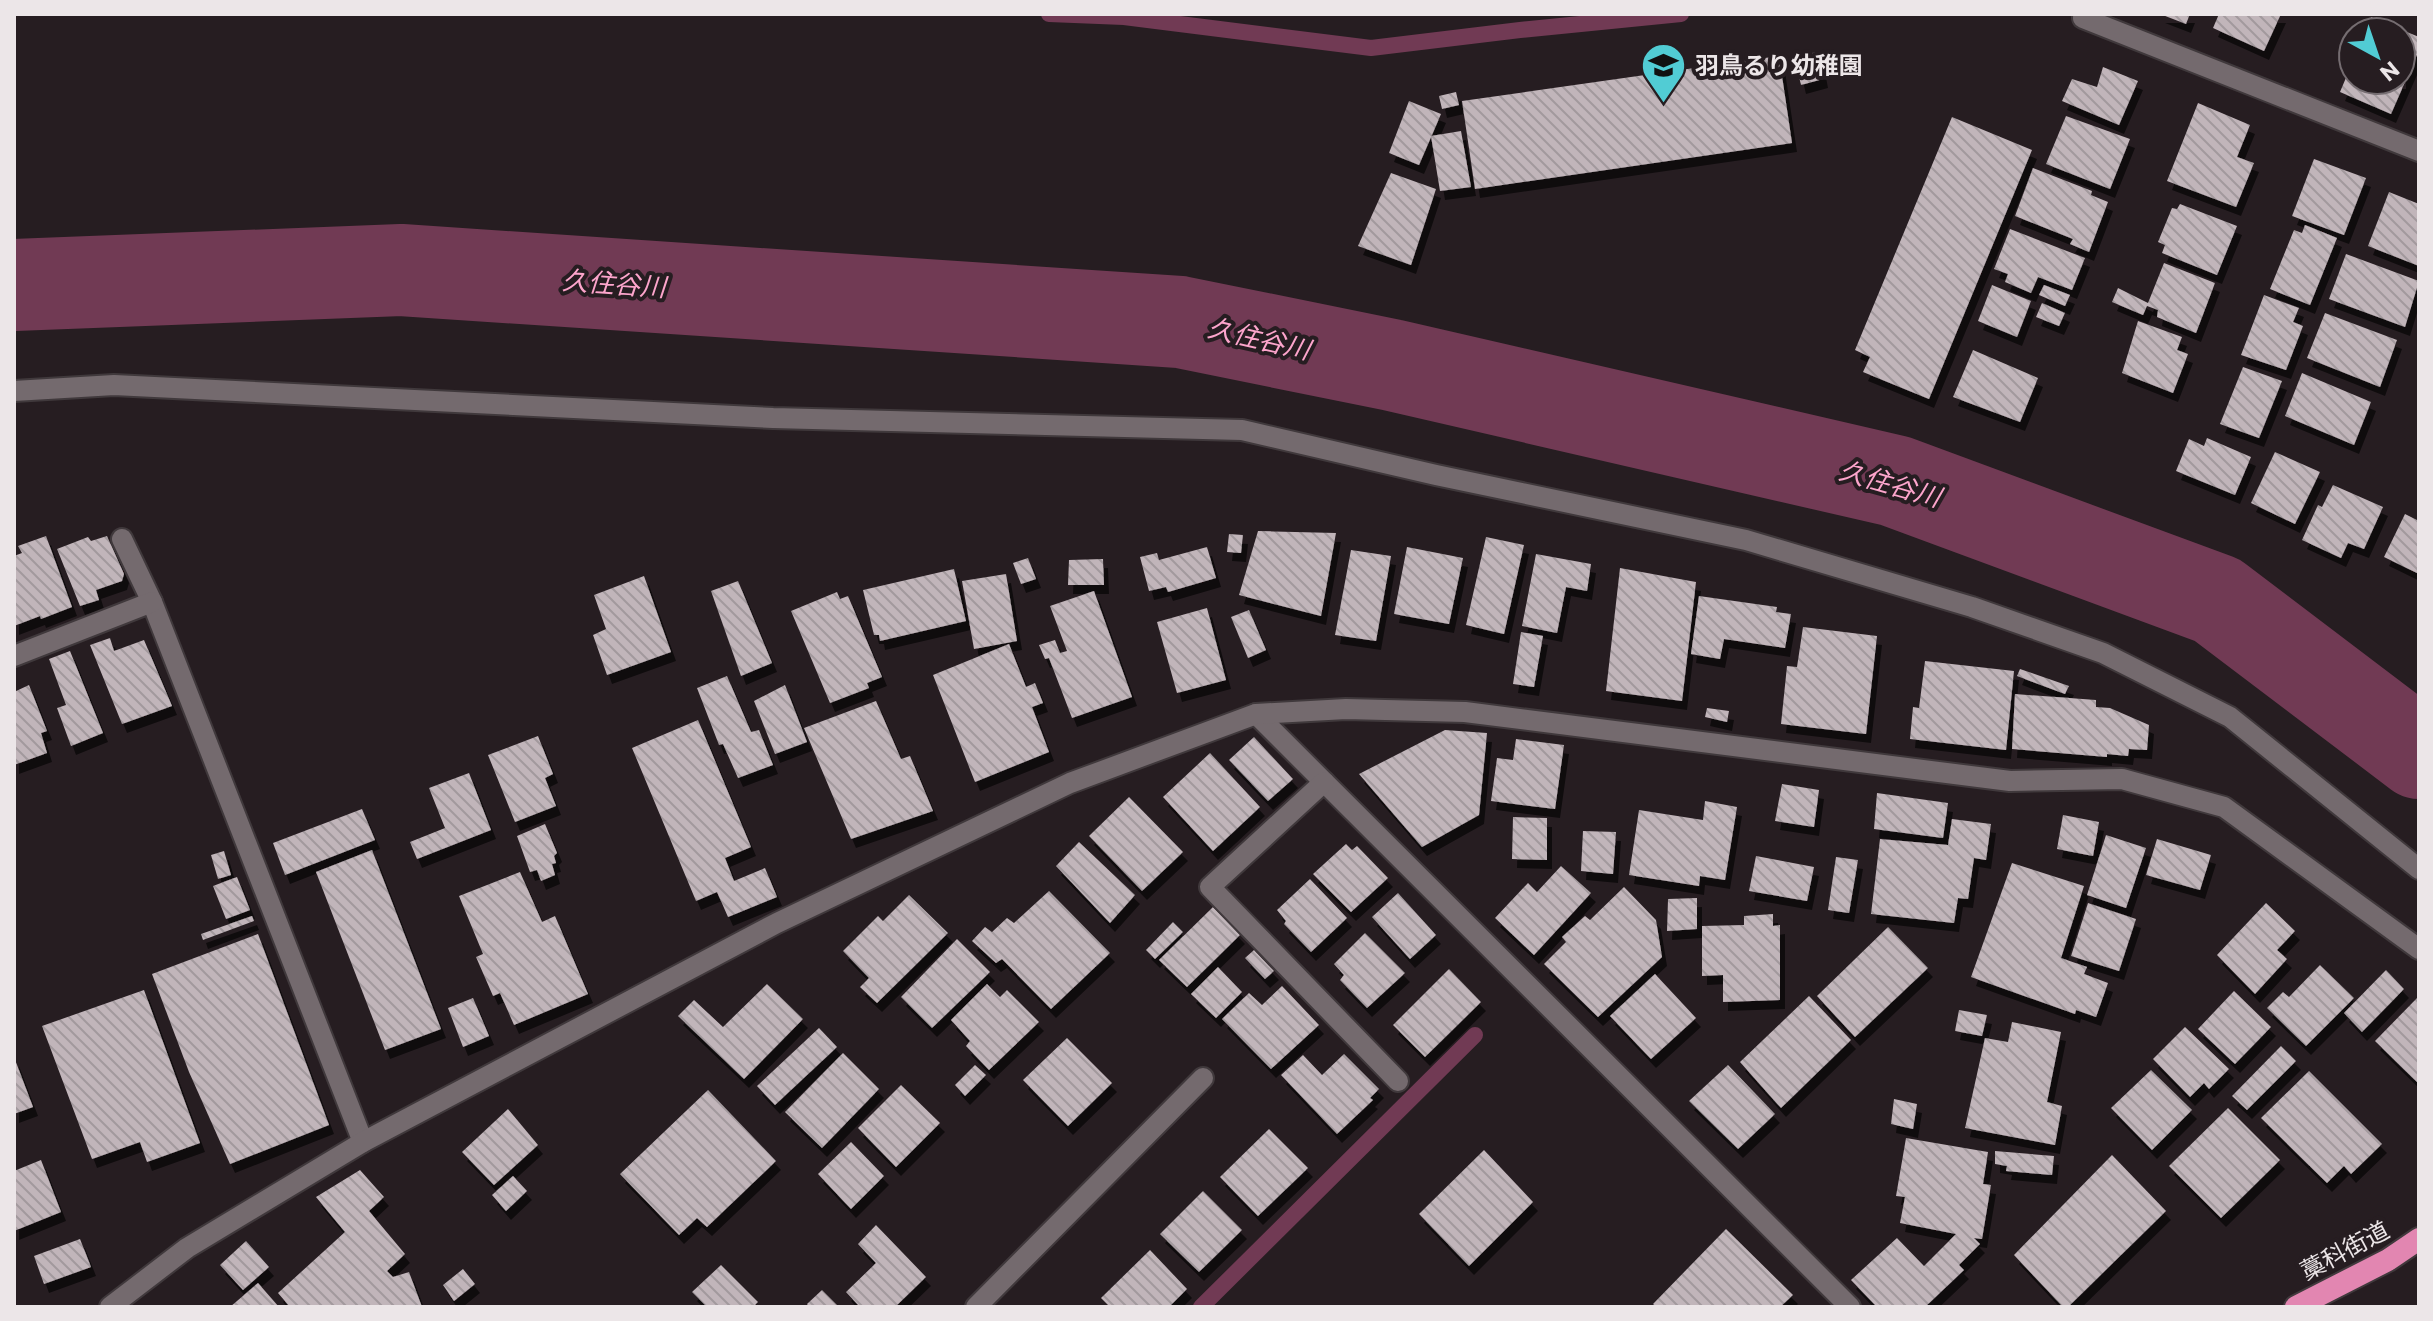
<svg xmlns="http://www.w3.org/2000/svg" width="2433" height="1321" font-family="Commissioner,'Noto Sans JP',sans-serif">
	<style>
		.lines { fill: none; stroke-linecap: round; stroke-linejoin: round }
		.stream { stroke: #713a54; stroke-width: 16 }
		.river { stroke: #713a54; stroke-width: 92 }
		.building { fill: url(#building-back-hatch); filter: url(#shadow) }
		.minor-casing { stroke: #40393c; stroke-width: 24 }
		.trunk-casing { stroke: #40393c; stroke-width: 26 }
		.minor { stroke: #746a6e; stroke-width: 20 }
		.trunk { stroke: #e286b1; stroke-width: 22 }
		.labels { text-anchor: middle; stroke-width: 8; stroke-linejoin: round; paint-order: stroke }
		.poi-label { font-size: 24px; font-weight: bold; fill: #ece6e8; stroke: #261d21; text-anchor: start }
		.street-label { font-size: 24px; fill: #ece6e8; stroke: #261d21 }
		.water-label { font-size: 26px; font-style: italic; fill: #fda5cc; stroke: #261d21 }
	</style>
	<defs>
		<pattern id="building-back-hatch" width="6" height="6" patternUnits="userSpaceOnUse" patternTransform="scale(2)"><rect width="6" height="6" fill="#c1b5ba"/><path d="M-1 5l2 2M0 0l6 6M5-1l2 2" fill="none" stroke="#a2999d"/></pattern>
		<filter id="shadow"><feDropShadow dx="5" dy="9" stdDeviation="0" flood-color="#0009"/></filter>
	</defs>
	<rect width="100%" height="100%" fill="#261d21"/>
	<g class="lines">
		<g class="stream">
			<path d="M1049,14L1124,17L1371,48L1520,30L1681,14"/>
			<path d="M1201,1307L1475,1035"/>
		</g>
		<path class="river" d="M14,285L401,270L1180,322L1392,365L1895,481L2217,600L2419,753"/>
	</g>
	<g class="building">
		<path d="M2160,14H2190L2186,24Z"/>
		<path d="M2219,14H2281L2264,51L2213,28Z"/>
		<path d="M2371,17L2419,37V50L2391,114L2340,92L2353,61V80H2401V32H2365Z"/>
		<path d="M1818,52L1823,79L1801,85L1794,56Z"/>
		<path d="M1779,56L1792,143L1475,189L1462,101Z"/>
		<path d="M2103,67L2138,81L2119,125L2062,101L2072,79L2097,87Z"/>
		<path d="M1456,92L1459,105L1442,109L1439,96Z"/>
		<path d="M1409,101L1441,114L1419,165L1389,153Z"/>
		<path d="M2198,103L2250,125L2237,157L2254,163L2236,207L2167,181Z"/>
		<path d="M2066,116L2130,139L2110,189L2046,164Z"/>
		<path d="M1952,117L2032,150L1929,399L1863,372L1870,357L1855,350Z"/>
		<path d="M1461,131L1471,187L1440,191L1431,136Z"/>
		<path d="M2314,159L2366,178L2344,235L2292,216Z"/>
		<path d="M2033,168L2092,191L2091,195L2108,202L2089,252L2070,244L2073,239L2015,216Z"/>
		<path d="M1391,173L1436,189L1411,265L1358,246Z"/>
		<path d="M2389,192L2419,204V266L2368,246Z"/>
		<path d="M2180,204L2237,226L2217,275L2162,253L2165,245L2158,242L2172,208L2177,209Z"/>
		<path d="M2305,225L2337,238L2310,305L2270,289L2294,230L2302,233Z"/>
		<path d="M2010,229L2085,258L2072,290L2038,277L2031,293L2005,282L2008,274L1994,269Z"/>
		<path d="M2346,254L2419,281L2405,327L2329,299Z"/>
		<path d="M2164,263L2215,283L2196,333L2157,317L2158,310L2147,306L2143,315L2112,302L2118,288L2148,303Z"/>
		<path d="M1992,285L2031,301L2017,337L1978,321Z"/>
		<path d="M2044,285L2070,295L2065,306L2039,295Z"/>
		<path d="M2264,295L2299,308L2293,322L2303,326L2286,370L2241,355Z"/>
		<path d="M2042,303L2065,313L2059,326L2036,317Z"/>
		<path d="M2325,313L2397,340L2380,387L2307,358Z"/>
		<path d="M2138,321L2182,337L2177,350L2188,354L2173,393L2122,373Z"/>
		<path d="M1973,350L2038,378L2020,422L1953,397Z"/>
		<path d="M2243,367L2282,381L2259,438L2220,424Z"/>
		<path d="M2302,373L2371,402L2354,445L2285,416Z"/>
		<path d="M2207,438L2251,457L2235,495L2176,471L2189,439L2204,446Z"/>
		<path d="M2275,452L2320,472L2295,524L2251,503Z"/>
		<path d="M2333,485L2383,507L2364,549L2348,543L2341,558L2302,540L2318,505L2322,507Z"/>
		<path d="M2405,514L2419,521V574L2384,557Z"/>
		<path d="M1258,531L1336,533L1321,616L1239,595Z"/>
		<path d="M1229,534L1243,535L1241,553L1227,552Z"/>
		<path d="M46,536L72,607L41,619L40,616L14,626V556L22,553L18,546Z"/>
		<path d="M107,536L124,574L122,581L96,590L99,600L80,606L57,549L88,537L91,541Z"/>
		<path d="M1486,537L1524,545L1504,634L1466,625Z"/>
		<path d="M1207,547L1216,578L1168,592L1166,587L1149,591L1140,557L1157,553L1159,560Z"/>
		<path d="M1407,547L1463,558L1449,624L1394,614Z"/>
		<path d="M1351,550L1391,556L1376,641L1335,635Z"/>
		<path d="M1536,554L1591,564L1587,591L1566,587L1557,633L1522,626Z"/>
		<path d="M1028,558L1036,579L1021,584L1013,563Z"/>
		<path d="M1103,559L1104,585H1068L1069,560Z"/>
		<path d="M1620,568L1696,582L1682,701L1606,691Z"/>
		<path d="M954,569L966,621L880,641L879,635H874L863,590Z"/>
		<path d="M1006,574L1017,641L974,649L962,581Z"/>
		<path d="M644,576L671,652L607,675L593,635L606,629L594,595Z"/>
		<path d="M738,581L772,663L741,676L711,591Z"/>
		<path d="M1094,591L1132,697L1072,718L1049,658L1045,659L1039,645L1055,640L1060,653L1067,651L1050,606Z"/>
		<path d="M837,592L840,599L848,596L882,677L867,683L869,688L830,703L791,611Z"/>
		<path d="M1699,596L1777,607L1776,612L1791,614L1785,648L1724,639L1720,659L1691,654Z"/>
		<path d="M1207,608L1226,680L1177,693L1157,622Z"/>
		<path d="M1249,610L1266,650L1248,658L1231,617Z"/>
		<path d="M1803,627L1877,636L1866,734L1781,724L1787,666L1797,667Z"/>
		<path d="M1521,632L1543,636L1534,687L1513,684Z"/>
		<path d="M110,638L114,651L144,640L172,706L122,724L90,645Z"/>
		<path d="M1009,644L1026,687L1035,683L1043,703L1032,707L1049,752L975,782L933,675Z"/>
		<path d="M70,651L103,733L71,746L57,708L66,705L49,659Z"/>
		<path d="M1925,661L2014,671L2006,750L1910,739L1913,707L1919,708Z"/>
		<path d="M2020,669L2069,686L2065,694L2017,676Z"/>
		<path d="M727,676L751,732L759,730L773,765L738,778L723,744L719,745L697,688Z"/>
		<path d="M29,685L47,731L41,733L47,753L14,765V692Z"/>
		<path d="M785,685L807,742L775,754L754,701Z"/>
		<path d="M2015,694L2096,700V707L2110,708L2149,725L2147,750L2129,749L2128,756L2107,754V757L2012,749Z"/>
		<path d="M876,701L901,759L910,756L933,811L851,839L804,728Z"/>
		<path d="M1707,708L1729,711L1727,722L1705,717Z"/>
		<path d="M698,720L751,847L725,858L734,881L765,868L777,897L728,917L717,892L696,901L632,748Z"/>
		<path d="M1445,730L1487,733L1479,815L1422,847L1359,774Z"/>
		<path d="M538,736L553,774L545,778L556,806L515,822L488,755Z"/>
		<path d="M1254,737L1293,779L1268,801L1229,760Z"/>
		<path d="M1516,739L1564,745L1555,809L1491,801L1497,758L1513,760Z"/>
		<path d="M1210,753L1260,807L1213,851L1163,797Z"/>
		<path d="M469,773L491,830L417,859L410,842L445,828L429,788Z"/>
		<path d="M1782,784L1819,790L1814,827L1775,821Z"/>
		<path d="M1877,793L1948,803L1943,838L1874,829Z"/>
		<path d="M1129,797L1183,852L1142,891L1089,836Z"/>
		<path d="M1705,801L1737,807L1725,880L1700,876L1699,886L1629,875L1639,810L1703,820Z"/>
		<path d="M362,809L375,840L285,875L273,843Z"/>
		<path d="M2063,815L2099,822L2093,856L2057,849Z"/>
		<path d="M1513,817L1547,818V860L1512,859Z"/>
		<path d="M1952,819L1991,824L1986,860L1974,858L1968,899L1958,898L1954,923L1871,914L1880,839L1948,845Z"/>
		<path d="M545,824L557,853L554,856L556,863L552,864L555,875L541,881L537,870L530,872L517,836Z"/>
		<path d="M1583,831L1616,832L1613,874L1581,871Z"/>
		<path d="M2106,835L2146,848L2126,908L2087,895Z"/>
		<path d="M2157,839L2211,855L2200,890L2146,875Z"/>
		<path d="M1079,842L1135,895L1110,923L1056,866Z"/>
		<path d="M1346,844L1352,850L1357,846L1388,878L1351,912L1313,874Z"/>
		<path d="M372,850L441,1029L385,1050L316,872Z"/>
		<path d="M224,851L231,875L218,879L211,855Z"/>
		<path d="M1756,856L1814,867L1807,901L1749,891Z"/>
		<path d="M1836,857L1858,860L1849,913L1828,910Z"/>
		<path d="M2012,863L2084,886L2061,958L2087,967L2084,974L2108,983L2096,1017L2076,1010L2075,1014L1971,977Z"/>
		<path d="M1561,866L1591,893L1534,955L1495,918L1528,883L1537,892Z"/>
		<path d="M520,872L542,922L555,916L588,994L514,1025L500,993L493,996L476,957L483,954L459,896Z"/>
		<path d="M237,877L250,910L226,919L213,886Z"/>
		<path d="M1310,879L1347,918L1311,952L1284,924L1286,921L1277,910Z"/>
		<path d="M1624,887L1656,920L1662,957L1598,1017L1544,964L1566,942L1562,937L1585,916L1590,920Z"/>
		<path d="M1049,891L1110,953L1051,1009L1002,959L996,963L972,941L985,927L992,932L1007,918L1014,923Z"/>
		<path d="M1398,893L1436,935L1410,959L1372,917Z"/>
		<path d="M909,895L948,933L877,1003L860,987L869,978L843,951L878,916L883,921Z"/>
		<path d="M1697,898V929L1667,931L1668,899Z"/>
		<path d="M2088,903L2136,919L2119,971L2071,956Z"/>
		<path d="M2266,903L2295,931L2277,950L2287,959L2255,994L2217,955Z"/>
		<path d="M1213,907L1240,935L1187,987L1159,960Z"/>
		<path d="M1773,914V926L1780,925V1000L1723,1002V975L1702,976V926L1744,925V916Z"/>
		<path d="M252,916L254,921L203,940L201,934Z"/>
		<path d="M1173,922L1183,932L1155,959L1146,950Z"/>
		<path d="M1888,927L1928,968L1855,1037L1817,996Z"/>
		<path d="M1365,933L1405,973L1367,1008L1340,980L1344,975L1334,964Z"/>
		<path d="M258,934L329,1125L230,1164L189,1072L152,974Z"/>
		<path d="M957,939L990,972L932,1028L901,997Z"/>
		<path d="M1254,950L1274,971L1265,979L1245,958Z"/>
		<path d="M2320,965L2354,998L2306,1046L2267,1008L2283,992L2289,997Z"/>
		<path d="M1218,967L1242,992L1216,1018L1191,994Z"/>
		<path d="M1449,969L1481,1002L1425,1057L1393,1025Z"/>
		<path d="M2386,970L2404,989L2362,1032L2344,1013Z"/>
		<path d="M1655,974L1696,1018L1651,1059L1610,1016Z"/>
		<path d="M767,984L803,1019L744,1079L678,1016L694,1000L723,1027Z"/>
		<path d="M987,984L1000,997L1007,990L1039,1022L989,1070L966,1046L970,1041L951,1020Z"/>
		<path d="M1282,986L1319,1025L1271,1069L1222,1019L1249,993L1262,1005Z"/>
		<path d="M144,990L200,1143L147,1162L140,1142L92,1159L42,1026Z"/>
		<path d="M2234,991L2271,1027L2235,1064L2198,1029Z"/>
		<path d="M1809,996L1851,1040L1781,1108L1740,1062Z"/>
		<path d="M2419,996V1084L2375,1041Z"/>
		<path d="M473,998L489,1036L463,1047L448,1008Z"/>
		<path d="M1959,1010L1987,1015L1982,1036L1955,1031Z"/>
		<path d="M2012,1022L2061,1032L2047,1102L2062,1106L2055,1145L1965,1128L1985,1038L2008,1042Z"/>
		<path d="M2185,1027L2229,1069L2209,1089L2204,1083L2190,1097L2153,1059Z"/>
		<path d="M819,1028L837,1047L775,1105L757,1086Z"/>
		<path d="M1067,1038L1112,1083L1068,1126L1023,1080Z"/>
		<path d="M2281,1046L2296,1061L2247,1110L2232,1096Z"/>
		<path d="M843,1053L879,1089L822,1148L785,1112Z"/>
		<path d="M1344,1054L1379,1089L1370,1098L1373,1100L1337,1134L1281,1075L1303,1055L1322,1075Z"/>
		<path d="M14,1057L33,1107L14,1114Z"/>
		<path d="M975,1065L986,1075L965,1096L955,1085Z"/>
		<path d="M1728,1065L1775,1114L1738,1149L1689,1101Z"/>
		<path d="M2151,1070L2192,1110L2152,1150L2111,1108Z"/>
		<path d="M2309,1071L2382,1144L2351,1174L2344,1166L2327,1183L2261,1118Z"/>
		<path d="M901,1085L940,1123L896,1167L858,1128Z"/>
		<path d="M708,1090L776,1161L707,1227L697,1218L679,1235L620,1174Z"/>
		<path d="M1894,1099L1917,1104L1913,1129L1891,1124Z"/>
		<path d="M2228,1108L2280,1160L2221,1218L2169,1166Z"/>
		<path d="M508,1109L538,1145L494,1185L462,1152Z"/>
		<path d="M1269,1129L1308,1168L1258,1216L1220,1177Z"/>
		<path d="M1906,1138L1988,1152L1983,1184L1991,1185L1982,1239L1974,1238L1980,1244L1959,1265L1964,1270L1925,1307H1877L1851,1280L1897,1238L1924,1266L1956,1234L1900,1223L1905,1197L1896,1196Z"/>
		<path d="M851,1142L884,1176L851,1209L818,1174Z"/>
		<path d="M1484,1150L1533,1202L1469,1266L1419,1214Z"/>
		<path d="M1995,1151L2054,1156L2052,1175L2006,1171L2007,1166L1995,1164Z"/>
		<path d="M2112,1155L2166,1211L2068,1307H2063L2014,1255Z"/>
		<path d="M41,1160L61,1212L14,1231V1171Z"/>
		<path d="M360,1170L384,1197L369,1211L405,1254L387,1271L393,1277L409,1272L422,1307H290L278,1293L345,1232L316,1197Z"/>
		<path d="M513,1176L527,1191L506,1211L492,1195Z"/>
		<path d="M1203,1191L1242,1230L1199,1272L1160,1234Z"/>
		<path d="M876,1225L926,1277L895,1307H860L846,1292L876,1263L858,1244Z"/>
		<path d="M1726,1229L1793,1295L1780,1307H1656L1653,1304Z"/>
		<path d="M80,1239L91,1267L44,1284L34,1256Z"/>
		<path d="M246,1241L269,1267L243,1290L220,1265Z"/>
		<path d="M1150,1250L1187,1289L1169,1307H1110L1101,1298Z"/>
		<path d="M721,1265L758,1302L753,1307H707L692,1292Z"/>
		<path d="M463,1269L475,1284L454,1301L443,1285Z"/>
		<path d="M258,1283L279,1307H230Z"/>
		<path d="M822,1290L839,1307H809L807,1304Z"/>
	</g>
	<g class="lines">
		<defs>
			<g id="minor">
				<path d="M2083,18L2419,151"/>
				<path d="M14,391L114,385L773,418L1242,430L1436,475L1746,540L1972,607L2103,653L2230,717L2419,869"/>
				<path d="M122,539L152,602L363,1142"/>
				<path d="M14,656L152,602"/>
				<path d="M1256,714L1850,1307"/>
				<path d="M1324,782L1210,887L1398,1081"/>
				<path d="M110,1307L187,1248L363,1142L777,923L1070,783L1256,714L1346,709L1465,712L2010,781L2122,779L2224,807L2419,949"/>
				<path d="M976,1307L1203,1078"/>
			</g>
			<path id="trunk" d="M2296,1307L2388,1260L2419,1239"/>
		</defs>
		<use href="#minor" class="minor-casing"/>
		<use href="#trunk" class="trunk-casing"/>
		<use href="#minor" class="minor"/>
		<use href="#trunk" class="trunk"/>
	</g>
	<defs>
		<symbol id="school-pin" viewBox="-11 -11 22 30"><path d="M0 17L-7.5 6A9.5 9.5 0 1 1 7.5 6Z" fill="#51ccd4" stroke="#261d21"/><path d="M0-5L7-2L0 1L-7-2ZM-4 1L0 2.5L4 1V4Q0 6-4 4Z" fill="#111"/></symbol>
	</defs>
	<g fill-rule="evenodd">
		<use href="#school-pin" x="1638" y="40" width="51" height="69"/>
	</g>
	<g class="labels">
		<g class="poi-label">
			<text x="1695" y="74">羽鳥るり幼稚園</text>
		</g>
		<g class="street-label">
			<text transform="translate(2345 1251) rotate(-28)" y="8">藁科街道</text>
		</g>
		<g class="water-label">
			<text transform="translate(614 284) rotate(4)" y="9">久住谷川</text>
			<text transform="translate(1259 339) rotate(13)" y="9">久住谷川</text>
			<text transform="translate(1890 484) rotate(16)" y="9">久住谷川</text>
		</g>
	</g>
	<rect width="2433" height="1321" fill="none" stroke="#ece6e8" stroke-width="32"/>
	<g transform="translate(2377 56) rotate(140)"><circle r="38" fill="#261d21" stroke="#756d71" stroke-width="2"/>
	<path d="M0-6L14 30L0 20L-14 30Z" fill="#51ccd4"/>
	<text y="-12" font-size="22" font-weight="bold" text-anchor="middle" fill="#ece6e8">N</text>
	</g>
</svg>
